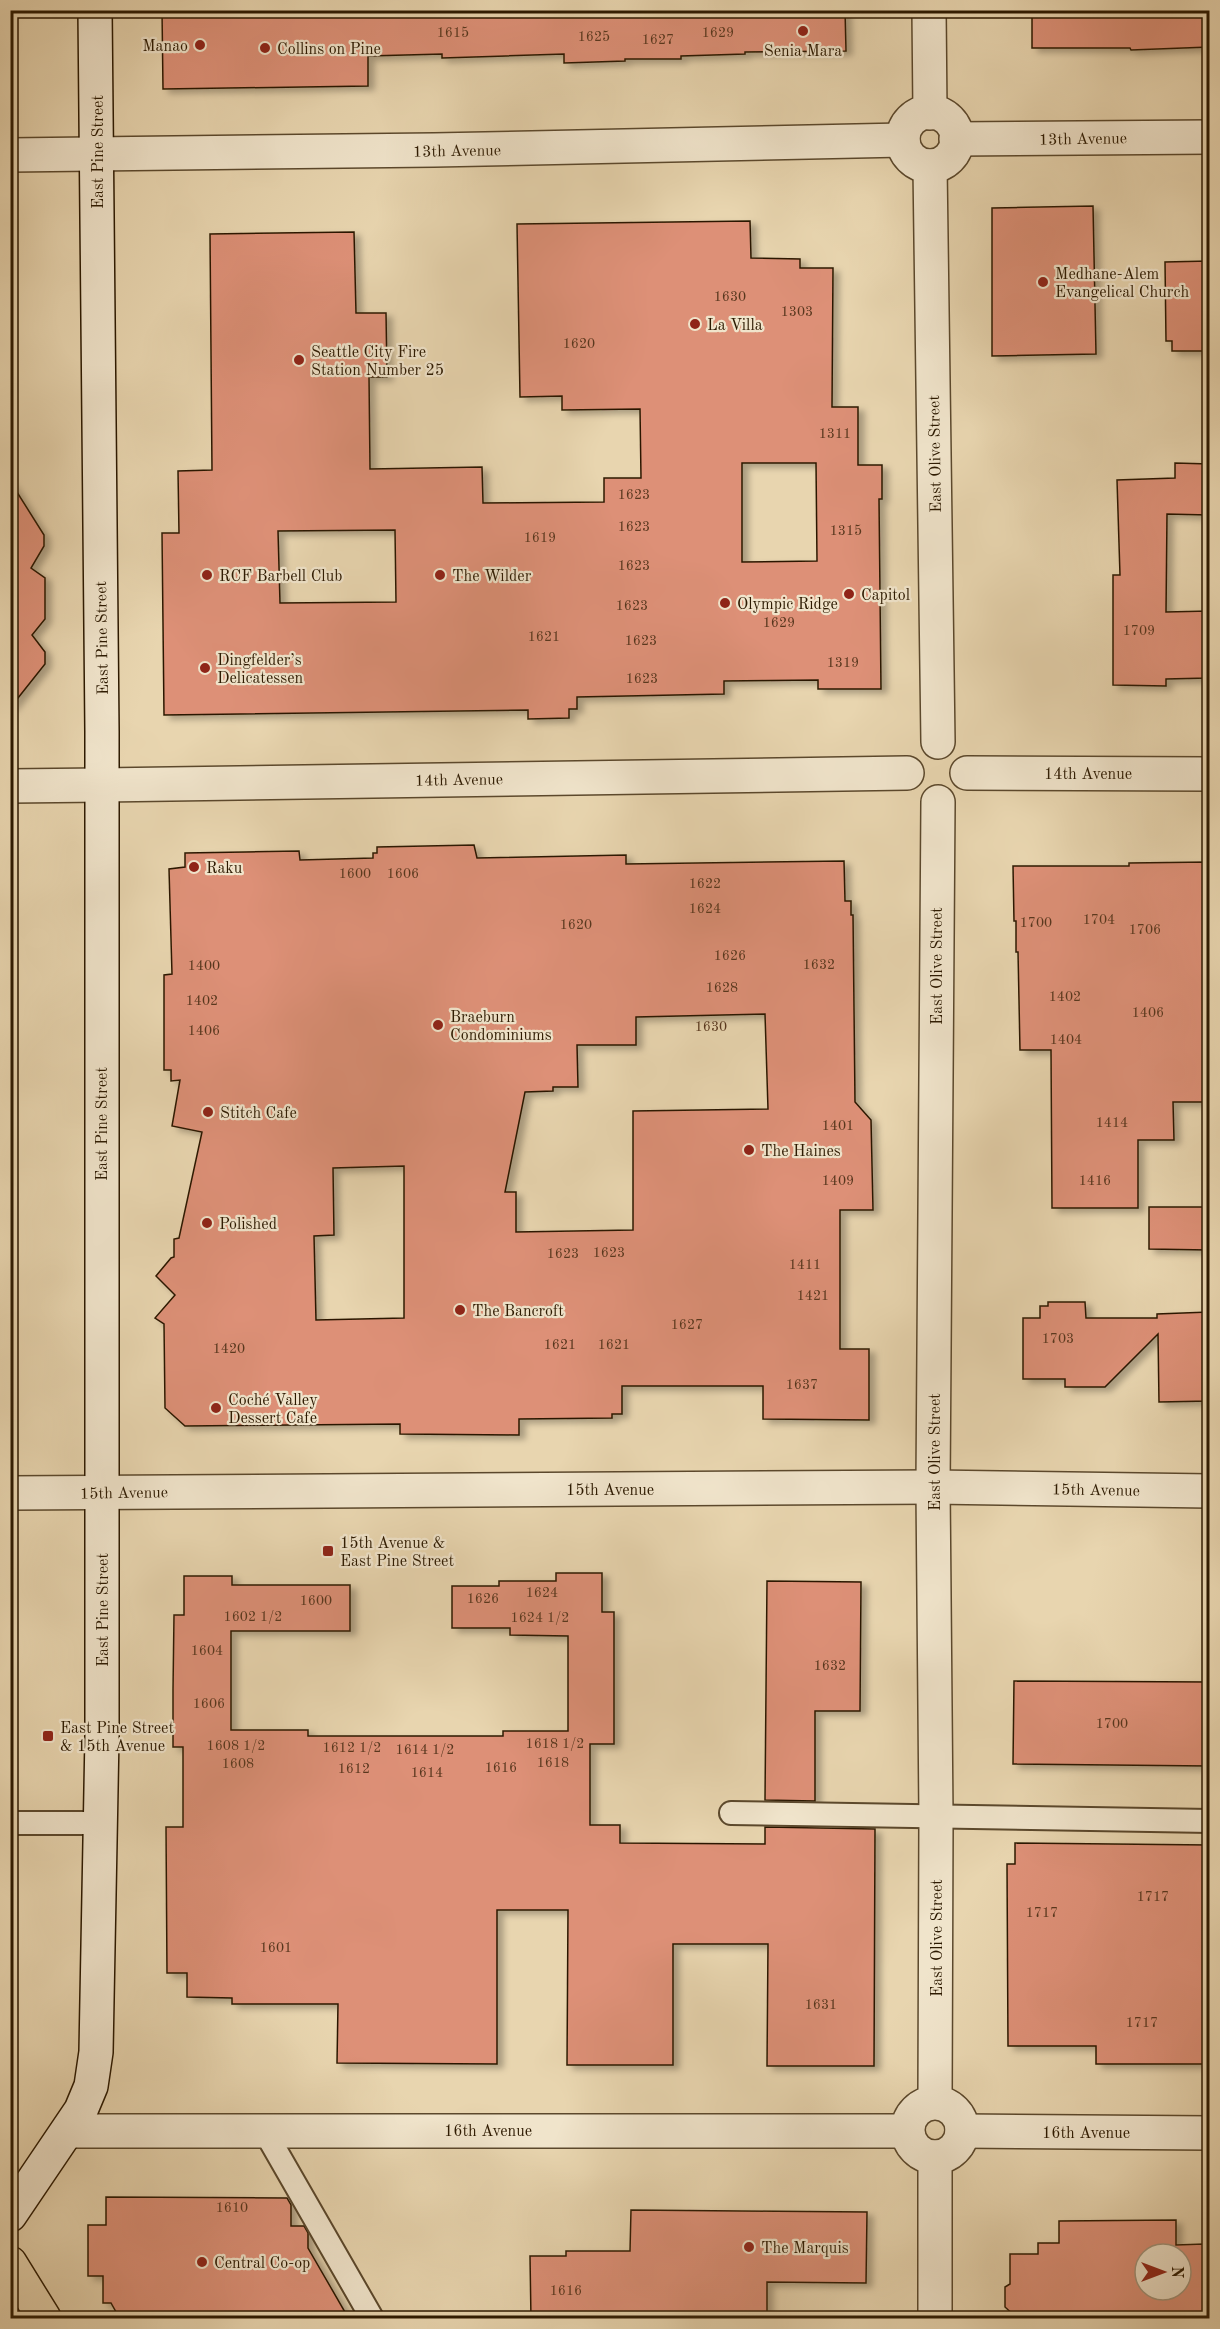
<svg xmlns="http://www.w3.org/2000/svg" width="1220" height="2329" font-family="'Old Standard TT',serif">
	<style>
		.building { fill: #dd9077; stroke: #2c1900; stroke-width: 1.5; fill-rule: evenodd; filter: url(#shadow) }
		.lines { fill: none; stroke-linecap: round; stroke-linejoin: round }
		.service-casing { stroke: #5b482c; stroke-width: 26 }
		.minor-casing { stroke: #5b482c; stroke-width: 36 }
		.tertiary-casing { stroke: #5b482c; stroke-width: 36 }
		.secondary-casing { stroke: #2c1900; stroke-width: 36 }
		.primary-casing { stroke: #2c1900; stroke-width: 36 }
		.service { stroke: #f0e4cb; stroke-width: 22 }
		.minor { stroke: #f0e4cb; stroke-width: 33 }
		.tertiary { stroke: #f0e4cb; stroke-width: 33 }
		.secondary { stroke: #f0e4cb; stroke-width: 33 }
		.primary { stroke: #e8d5af; stroke-width: 33 }
		.poi-dot { fill: #8f2418; stroke: #f0e4cb; stroke-width: 2 }
		.labels { text-anchor: middle; stroke-width: 4.5; stroke-linejoin: round; paint-order: stroke }
		.number-label { font-size: 14px; fill: #58371e }
		.poi-label { font-size: 16px; fill: #2c1900; stroke: #f0e4cb; text-anchor: start }
		.street-label { font-size: 16px; fill: #2c1900; stroke: #f0e4cb }
	</style>
	<defs>
		<filter id="shadow"><feDropShadow dx="6" dy="4" stdDeviation="3" flood-color="#0004"/></filter>
	</defs>
	<rect width="100%" height="100%" fill="#e8d5af"/>
	<filter id="stains"><feTurbulence type="fractalNoise" baseFrequency=".00333" numOctaves="4"/><feColorMatrix values="0 0 0 0 .2 0 0 0 0 .09 0 0 0 0 .02 0 0 0 .5 -.17"/></filter>
	<radialGradient id="worn" r=".72"><stop offset=".6" stop-color="#630" stop-opacity="0"/><stop offset="1" stop-color="#630" stop-opacity=".3"/></radialGradient>
	<g class="building">
		<path d="M162,10H845L846,51L745,52V54L681,56V59H625V61L564,63V54L442,58V54L368,56V86L163,89Z"/>
		<path d="M1032,10H1209V47L1131,50L1130,48H1032Z"/>
		<path d="M1093,206L1096,354L992,356V208Z"/>
		<path d="M750,221L751,258L800,259V268H833L832,407H858V465H882V499H879L881,689H818V680L724,681V694L577,697V709H569V718L528,719V710L164,715L162,533H179L178,471L212,470L210,234L354,232L356,313H386L387,377H369L370,469L482,467L483,503L604,502V478H641L640,409L562,410V396L520,397L517,224ZM742,463H816L817,561L742,562ZM395,530L396,602L280,603L278,531Z"/>
		<path d="M1209,261V351H1172V341H1166L1165,262Z"/>
		<path d="M1175,463L1209,464V515L1167,514L1166,612L1209,611V674L1208,678L1166,679V686L1113,685V575H1120L1117,480L1175,478Z"/>
		<path d="M10,481L44,535V546L31,568L45,578V619L32,635L45,652V664L10,708Z"/>
		<path d="M474,845L477,858L626,855V864L844,861L845,901H851V915H853L855,1102L871,1120L873,1210H840V1349H869V1420L763,1419V1386H622V1414H612V1418L519,1419V1435L400,1434V1424L185,1426L165,1408L164,1324L155,1318L175,1295L156,1276L171,1258L174,1257V1239L179,1238L202,1132L172,1126L180,1080L171,1081V1070H164V975L172,974L169,869L185,867V853L299,851L300,860L373,858V853H377V847ZM765,1014L768,1109L633,1111V1230L516,1232V1192H505L525,1092L553,1091V1087H578L577,1045H636V1017ZM404,1166V1318L316,1320L314,1236L334,1235L333,1168Z"/>
		<path d="M1209,862V1102H1173L1174,1140H1138V1208H1052L1051,1050H1020L1018,952H1016V921H1014L1013,866H1129V863Z"/>
		<path d="M1149,1207H1209V1250L1149,1249Z"/>
		<path d="M1048,1302H1085L1086,1318H1157V1314L1209,1312V1401L1159,1402L1158,1334L1105,1387H1065V1379H1023V1318H1040V1306H1048Z"/>
		<path d="M556,1573H602V1612H614V1744H590V1825H620V1843L765,1844V1827L875,1829L874,2066H767L768,1944H673V2065H567L568,1910H497V2064L337,2063L338,2004H232V1998L187,1997V1973H167L166,1827H183V1747H173V1690L174,1615H184V1576H232V1585H350V1631H231V1730H308V1736H503V1731H568V1636L510,1635V1628H452V1586H499V1581H556Z"/>
		<path d="M767,1581L861,1582L860,1711H815V1801L765,1800Z"/>
		<path d="M1014,1681L1209,1682V1766L1013,1764Z"/>
		<path d="M1015,1843L1209,1845V2064H1096V2046H1008L1007,1864H1015Z"/>
		<path d="M106,2197L287,2198L291,2205V2226H304L308,2233V2248L349,2319H120L111,2303H103V2276H88V2225H106Z"/>
		<path d="M631,2210L867,2212L866,2283L767,2282V2319H531L530,2256H566V2251H630Z"/>
		<path d="M1176,2220V2245L1204,2244V2254H1209V2319H1018L1005,2307V2287L1010,2284V2254H1038V2243H1059V2221ZM1145,2254H1181V2290H1145Z"/>
	</g>
	<g class="lines">
		<defs>
			<g id="service">
				<path d="M731,1813L1210,1821"/>
				<path d="M10,1823H101"/>
				<path d="M264,2130L372,2318"/>
			</g>
			<g id="minor">
				<path d="M929,10L930,113"/>
				<circle cx="930" cy="139" r="27"/>
				<path d="M956,139L1210,137"/>
				<path d="M10,155L434,150L903,140"/>
				<path d="M930,166L938,742"/>
				<path d="M967,773L1210,774"/>
				<path d="M102,785L907,773"/>
				<path d="M935,2102L936,1817L933,1487L938,802"/>
				<circle cx="935" cy="2130" r="27"/>
				<path d="M68,2131H907"/>
				<path d="M962,2131L1210,2133"/>
				<path d="M935,2157V2318"/>
			</g>
			<g id="tertiary">
				<path d="M10,786L102,785"/>
				<path d="M10,1493L933,1487L1210,1491"/>
			</g>
			<path id="secondary" d="M10,2215L81,2110L91,2086L96,2052L102,1736V731L95,10"/>
			<path id="primary" d="M10,2263L44,2318"/>
		</defs>
		<use href="#service" class="service-casing"/>
		<use href="#minor" class="minor-casing"/>
		<use href="#tertiary" class="tertiary-casing"/>
		<use href="#secondary" class="secondary-casing"/>
		<use href="#primary" class="primary-casing"/>
		<use href="#service" class="service"/>
		<use href="#minor" class="minor"/>
		<use href="#tertiary" class="tertiary"/>
		<use href="#secondary" class="secondary"/>
		<use href="#primary" class="primary"/>
	</g>
	<g class="poi-dot">
		<circle cx="803" cy="31" r="6"/>
		<circle cx="200" cy="45" r="6"/>
		<circle cx="265" cy="48" r="6"/>
		<circle cx="1043" cy="282" r="6"/>
		<circle cx="695" cy="324" r="6"/>
		<circle cx="299" cy="360" r="6"/>
		<circle cx="207" cy="575" r="6"/>
		<circle cx="440" cy="575" r="6"/>
		<circle cx="849" cy="594" r="6"/>
		<circle cx="725" cy="603" r="6"/>
		<circle cx="205" cy="668" r="6"/>
		<circle cx="194" cy="867" r="6"/>
		<circle cx="438" cy="1025" r="6"/>
		<circle cx="208" cy="1112" r="6"/>
		<circle cx="749" cy="1150" r="6"/>
		<circle cx="207" cy="1223" r="6"/>
		<circle cx="460" cy="1310" r="6"/>
		<circle cx="216" cy="1408" r="6"/>
		<rect x="322" y="1545" width="12" height="12" rx="3"/>
		<rect x="42" y="1730" width="12" height="12" rx="3"/>
		<circle cx="749" cy="2247" r="6"/>
		<circle cx="202" cy="2262" r="6"/>
	</g>
	<g class="labels">
		<g class="number-label">
			<text x="453" y="37">1615</text>
			<text x="718" y="37">1629</text>
			<text x="594" y="41">1625</text>
			<text x="658" y="44">1627</text>
			<text x="730" y="301">1630</text>
			<text x="797" y="316">1303</text>
			<text x="579" y="348">1620</text>
			<text x="835" y="438">1311</text>
			<text x="634" y="499">1623</text>
			<text x="634" y="531">1623</text>
			<text x="846" y="535">1315</text>
			<text x="540" y="542">1619</text>
			<text x="634" y="570">1623</text>
			<text x="632" y="610">1623</text>
			<text x="779" y="627">1629</text>
			<text x="1139" y="635">1709</text>
			<text x="544" y="641">1621</text>
			<text x="641" y="645">1623</text>
			<text x="843" y="667">1319</text>
			<text x="642" y="683">1623</text>
			<text x="355" y="878">1600</text>
			<text x="403" y="878">1606</text>
			<text x="705" y="888">1622</text>
			<text x="705" y="913">1624</text>
			<text x="1099" y="924">1704</text>
			<text x="1036" y="927">1700</text>
			<text x="576" y="929">1620</text>
			<text x="1145" y="934">1706</text>
			<text x="730" y="960">1626</text>
			<text x="819" y="969">1632</text>
			<text x="204" y="970">1400</text>
			<text x="722" y="992">1628</text>
			<text x="1065" y="1001">1402</text>
			<text x="202" y="1005">1402</text>
			<text x="1148" y="1017">1406</text>
			<text x="711" y="1031">1630</text>
			<text x="204" y="1035">1406</text>
			<text x="1066" y="1044">1404</text>
			<text x="1112" y="1127">1414</text>
			<text x="838" y="1130">1401</text>
			<text x="838" y="1185">1409</text>
			<text x="1095" y="1185">1416</text>
			<text x="609" y="1257">1623</text>
			<text x="563" y="1258">1623</text>
			<text x="805" y="1269">1411</text>
			<text x="813" y="1300">1421</text>
			<text x="687" y="1329">1627</text>
			<text x="1058" y="1343">1703</text>
			<text x="560" y="1349">1621</text>
			<text x="614" y="1349">1621</text>
			<text x="229" y="1353">1420</text>
			<text x="802" y="1389">1637</text>
			<text x="542" y="1597">1624</text>
			<text x="483" y="1603">1626</text>
			<text x="316" y="1605">1600</text>
			<text x="253" y="1621">1602 1/2</text>
			<text x="540" y="1622">1624 1/2</text>
			<text x="207" y="1655">1604</text>
			<text x="830" y="1670">1632</text>
			<text x="209" y="1708">1606</text>
			<text x="1112" y="1728">1700</text>
			<text x="555" y="1748">1618 1/2</text>
			<text x="236" y="1750">1608 1/2</text>
			<text x="352" y="1752">1612 1/2</text>
			<text x="425" y="1754">1614 1/2</text>
			<text x="553" y="1767">1618</text>
			<text x="238" y="1768">1608</text>
			<text x="501" y="1772">1616</text>
			<text x="354" y="1773">1612</text>
			<text x="427" y="1777">1614</text>
			<text x="1153" y="1901">1717</text>
			<text x="1042" y="1917">1717</text>
			<text x="276" y="1952">1601</text>
			<text x="821" y="2009">1631</text>
			<text x="1142" y="2027">1717</text>
			<text x="232" y="2212">1610</text>
			<text x="566" y="2295">1616</text>
		</g>
		<g class="poi-label">
			<text x="188" y="51" text-anchor="end">Manao</text>
			<text x="277" y="54">Collins on Pine</text>
			<text x="803" y="56" text-anchor="middle">Senia Mara</text>
			<text x="1055" y="279">Medhane-Alem<tspan x="1055" dy="18">Evangelical Church</tspan></text>
			<text x="707" y="330">La Villa</text>
			<text x="311" y="357">Seattle City Fire<tspan x="311" dy="18">Station Number 25</tspan></text>
			<text x="219" y="581">RCF Barbell Club</text>
			<text x="452" y="581">The Wilder</text>
			<text x="861" y="600">Capitol</text>
			<text x="737" y="609">Olympic Ridge</text>
			<text x="217" y="665">Dingfelder’s<tspan x="217" dy="18">Delicatessen</tspan></text>
			<text x="206" y="873">Raku</text>
			<text x="450" y="1022">Braeburn<tspan x="450" dy="18">Condominiums</tspan></text>
			<text x="220" y="1118">Stitch Cafe</text>
			<text x="761" y="1156">The Haines</text>
			<text x="219" y="1229">Polished</text>
			<text x="472" y="1316">The Bancroft</text>
			<text x="228" y="1405">Coché Valley<tspan x="228" dy="18">Dessert Cafe</tspan></text>
			<text x="340" y="1548">15th Avenue &amp;<tspan x="340" dy="18">East Pine Street</tspan></text>
			<text x="60" y="1733">East Pine Street<tspan x="60" dy="18">&amp; 15th Avenue</tspan></text>
			<text x="761" y="2253">The Marquis</text>
			<text x="214" y="2268">Central Co-op</text>
		</g>
		<g class="street-label">
			<text transform="translate(1083 138) rotate(-1)" y="6">13th Avenue</text>
			<text transform="translate(457 150) rotate(-1)" y="6">13th Avenue</text>
			<text transform="translate(97 152) rotate(-90)" y="6">East Pine Street</text>
			<text transform="translate(934 454) rotate(-91)" y="6">East Olive Street</text>
			<text transform="translate(101 638) rotate(-91)" y="6">East Pine Street</text>
			<text x="1088" y="779">14th Avenue</text>
			<text transform="translate(459 779) rotate(-1)" y="6">14th Avenue</text>
			<text transform="translate(936 966) rotate(-90)" y="6">East Olive Street</text>
			<text transform="translate(101 1124) rotate(-90)" y="6">East Pine Street</text>
			<text transform="translate(934 1452) rotate(-90)" y="6">East Olive Street</text>
			<text x="610" y="1495">15th Avenue</text>
			<text transform="translate(1096 1489) rotate(1)" y="6">15th Avenue</text>
			<text transform="translate(124 1492) rotate(-1)" y="6">15th Avenue</text>
			<text transform="translate(102 1610) rotate(-90)" y="6">East Pine Street</text>
			<text transform="translate(936 1938) rotate(-90)" y="6">East Olive Street</text>
			<text x="488" y="2136">16th Avenue</text>
			<text x="1086" y="2138">16th Avenue</text>
		</g>
	</g>
	<rect width="1220" height="2329" fill="none" stroke="#e8d5af" stroke-width="36"/>
	<rect x="12" y="12" width="1196" height="2305" fill="none" stroke="#2c1900" stroke-width="3"/>
	<rect x="18" y="18" width="1184" height="2293" fill="none" stroke="#2c1900" stroke-width="1.5"/>
	<g transform="translate(1163 2272) rotate(90)"><circle r="28" fill="#f0e4cb" stroke="#a2937a" stroke-width="1.5"/>
	<path d="M0-4.5L10 22L0 15L-10 22Z" fill="#8f2418"/>
	<text y="-9" font-size="16" font-weight="bold" text-anchor="middle" fill="#2c1900">N</text>
	</g>
	<rect width="100%" height="100%" filter="url(#stains)"/>
	<rect width="100%" height="100%" fill="url(#worn)"/>
</svg>
